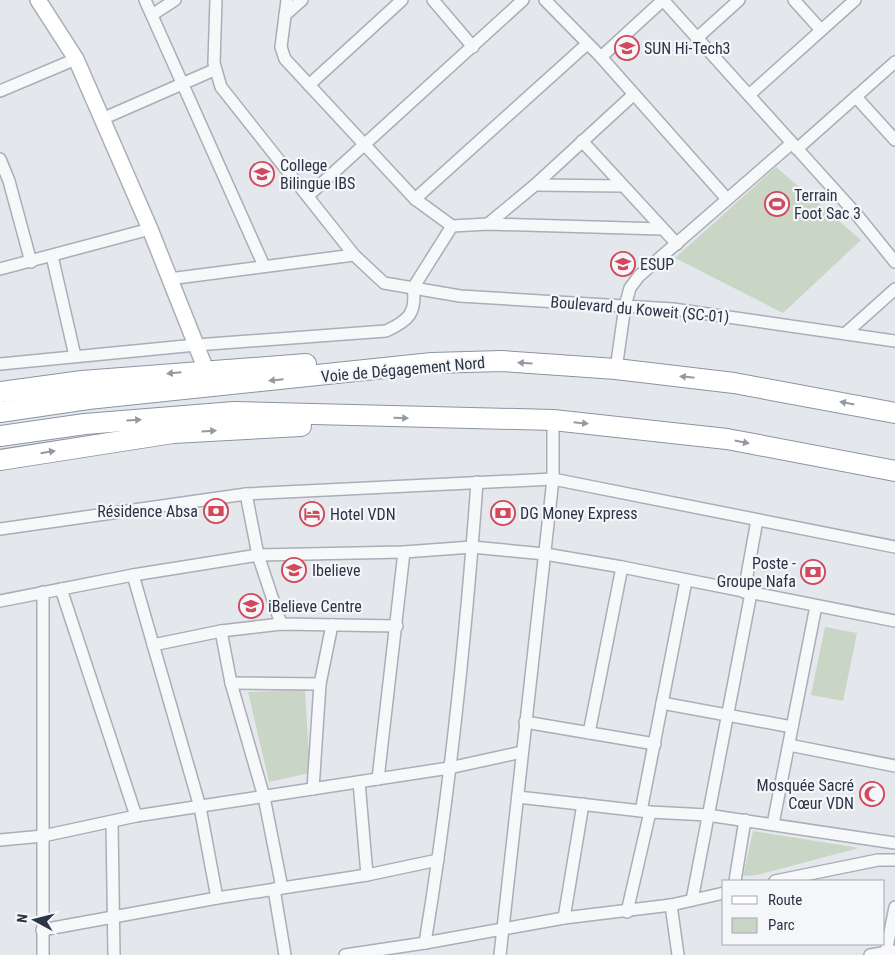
<svg xmlns="http://www.w3.org/2000/svg" width="895" height="955" font-family="'Roboto Condensed',sans-serif">
	<style>
		.green { fill: #c9d6c5 }
		.lines { fill: none; stroke-linecap: round; stroke-linejoin: round }
		.street-casing { stroke: #a9aeb7; stroke-width: 14 }
		.secondary-casing { stroke: #a9aeb7; stroke-width: 18 }
		.highway-casing { stroke: #8b94a3; stroke-width: 22 }
		.street { stroke: #f7f8fa; stroke-width: 11 }
		.secondary { stroke: #fff; stroke-width: 15 }
		.highway { stroke: #fff; stroke-width: 20 }
		.oneway { fill: #959aa2 }
		.labels { text-anchor: middle; stroke-width: 4.5; stroke-linejoin: round; paint-order: stroke }
		.poi-label { font-size: 16px; fill: #2b3445; stroke: #f4f6f9; text-anchor: start }
		.street-label { font-size: 16px; fill: #2b3445; stroke: #f4f6f9 }
	</style>
	<rect width="100%" height="100%" fill="#e4e7ec"/>
	<g class="green">
		<path d="M776,167L861,240L783,313L675,258Z"/>
		<path d="M825,627L857,633L843,701L811,695Z"/>
		<path d="M305,690L310,773L269,782L248,692Z"/>
		<path d="M753,831L859,848L757,875L743,876Z"/>
	</g>
	<g class="lines">
		<defs>
			<g id="street">
				<path d="M145,0L264,266"/>
				<path d="M216,0L214,63L221,87L354,255L384,283L460,296L673,309L895,341"/>
				<path d="M287,0L281,47L285,59L415,199L452,226L488,224L662,229"/>
				<path d="M433,0L473,47"/>
				<path d="M545,0L601,57L727,199"/>
				<path d="M794,0L821,30"/>
				<path d="M152,15L175,0"/>
				<path d="M285,15L302,0"/>
				<path d="M697,38L739,0"/>
				<path d="M601,57L663,0L857,215L895,262"/>
				<path d="M309,85L402,0"/>
				<path d="M0,91L76,59"/>
				<path d="M749,95L855,0"/>
				<path d="M856,97L895,140"/>
				<path d="M102,119L214,70"/>
				<path d="M582,141L677,244"/>
				<path d="M797,149L895,62"/>
				<path d="M0,159L9,181L31,262"/>
				<path d="M535,185L623,186"/>
				<path d="M309,195L523,0"/>
				<path d="M415,199L587,44"/>
				<path d="M488,224L535,185L633,95"/>
				<path d="M52,256L75,356"/>
				<path d="M0,269L150,229"/>
				<path d="M169,279L354,255"/>
				<path d="M847,332L895,289"/>
				<path d="M0,364L196,345L386,331C408,321 417,313 413,288L452,226"/>
				<path d="M616,369L625,306L630,288L639,276L792,143"/>
				<path d="M246,494L258,555L281,624"/>
				<path d="M0,529L246,494L553,479L895,547"/>
				<path d="M133,575L200,807L217,898"/>
				<path d="M61,589L136,816"/>
				<path d="M43,592V955"/>
				<path d="M744,592L757,520"/>
				<path d="M0,601L133,575L258,555L404,552L472,547L545,554L622,567L895,621"/>
				<path d="M221,631L231,683L264,797L282,888"/>
				<path d="M153,645L221,631L281,624L397,626"/>
				<path d="M231,683L320,684"/>
				<path d="M662,703L792,727"/>
				<path d="M525,722L655,744"/>
				<path d="M589,733L622,567"/>
				<path d="M789,745L895,766"/>
				<path d="M378,779L404,552"/>
				<path d="M359,782L367,875"/>
				<path d="M313,789L320,684L332,625"/>
				<path d="M518,797L650,812L707,815L895,843"/>
				<path d="M641,811L686,581"/>
				<path d="M112,822L114,955"/>
				<path d="M773,824L816,606"/>
				<path d="M0,840L43,836L136,816L449,768L522,752"/>
				<path d="M735,881L745,820"/>
				<path d="M775,881L878,860H895"/>
				<path d="M274,889L285,955"/>
				<path d="M692,900L751,593"/>
				<path d="M671,905L678,955"/>
				<path d="M627,912L650,812"/>
				<path d="M564,918L583,804"/>
				<path d="M42,930L217,898L367,875L438,860"/>
				<path d="M425,943C450,791 466,636 477,482"/>
				<path d="M886,952L895,907"/>
				<path d="M345,955L425,943L564,918L671,905L724,893"/>
				<path d="M500,955L553,479V420"/>
				<path d="M870,955L895,951"/>
			</g>
			<path id="secondary" d="M38,0L76,59L150,229L206,370"/>
			<g id="highway">
				<path d="M0,392L82,381L306,364"/>
				<path d="M0,412L88,399L432,363L502,361L616,369L734,383L895,413"/>
				<path d="M0,436L85,424L234,412L553,420L727,439L895,471"/>
				<path d="M0,460L173,433L301,426"/>
			</g>
		</defs>
		<use href="#street" class="street-casing"/>
		<use href="#secondary" class="secondary-casing"/>
		<use href="#highway" class="highway-casing"/>
		<use href="#street" class="street"/>
		<use href="#secondary" class="secondary"/>
		<use href="#highway" class="highway"/>
	</g>
	<defs><path id="oneway-solid" d="M-6-.8H1V-3.2L6.5 0L1 3.2V.8H-6Z" transform="scale(1.25)"/></defs>
	<g class="oneway">
		<use href="#oneway-solid" transform="translate(525 363) rotate(-176)"/>
		<use href="#oneway-solid" transform="translate(174 373) rotate(175)"/>
		<use href="#oneway-solid" transform="translate(687 377) rotate(-174)"/>
		<use href="#oneway-solid" transform="translate(276 380) rotate(174)"/>
		<use href="#oneway-solid" transform="translate(847 403) rotate(-169)"/>
		<use href="#oneway-solid" transform="translate(401 418) rotate(2)"/>
		<use href="#oneway-solid" transform="translate(134 420) rotate(-4)"/>
		<use href="#oneway-solid" transform="translate(581 423) rotate(6)"/>
		<use href="#oneway-solid" transform="translate(209 431) rotate(-3)"/>
		<use href="#oneway-solid" transform="translate(742 442) rotate(11)"/>
		<use href="#oneway-solid" transform="translate(48 452) rotate(-9)"/>
	</g>
	<defs>
		<symbol id="university-ring" viewBox="-11 -11 22 22"><circle r="9.5" fill="#f4f6f9" stroke="#d1495b" stroke-width="1.5"/><path d="M0-5L7-2L0 1L-7-2ZM-4 1L0 2.5L4 1V4Q0 6-4 4Z" fill="#d1495b"/></symbol>
		<symbol id="school-ring" viewBox="-11 -11 22 22"><circle r="9.5" fill="#f4f6f9" stroke="#d1495b" stroke-width="1.5"/><path d="M0-5L7-2L0 1L-7-2ZM-4 1L0 2.5L4 1V4Q0 6-4 4Z" fill="#d1495b"/></symbol>
		<symbol id="stadium-ring" viewBox="-11 -11 22 22"><circle r="9.5" fill="#f4f6f9" stroke="#d1495b" stroke-width="1.5"/><path d="M0-5a6.5 5 0 1 0 0 10a6.5 5 0 1 0 0-10ZM-3.5-1.8h7v3.6h-7Z" fill="#d1495b"/></symbol>
		<symbol id="bank-ring" viewBox="-11 -11 22 22"><circle r="9.5" fill="#f4f6f9" stroke="#d1495b" stroke-width="1.5"/><path d="M-6-4H6V4H-6ZM0-2.3a2.3 2.3 0 1 0 0 4.6a2.3 2.3 0 1 0 0-4.6Z" fill="#d1495b"/></symbol>
		<symbol id="hotel-ring" viewBox="-11 -11 22 22"><circle r="9.5" fill="#f4f6f9" stroke="#d1495b" stroke-width="1.5"/><path d="M-6-4.5h1.5V1H6V5H4.5V3h-9V5H-6ZM-4 0a1.8 1.8 0 1 1 3.6 0ZM.5 0V-2.5h3Q6-2.5 6 0Z" fill="#d1495b"/></symbol>
		<symbol id="mosque-ring" viewBox="-11 -11 22 22"><circle r="9.5" fill="#f4f6f9" stroke="#d1495b" stroke-width="1.5"/><path d="M3.5-4.9A6 6 0 1 0 3.5 4.9A5 5 0 1 1 3.5-4.9Z" fill="#d1495b"/></symbol>
	</defs>
	<g fill-rule="evenodd">
		<use href="#university-ring" x="613" y="34" width="28" height="28"/>
		<use href="#school-ring" x="248" y="160" width="28" height="28"/>
		<use href="#stadium-ring" x="763" y="190" width="28" height="28"/>
		<use href="#university-ring" x="609" y="250" width="28" height="28"/>
		<use href="#bank-ring" x="202" y="497" width="28" height="28"/>
		<use href="#bank-ring" x="489" y="499" width="28" height="28"/>
		<use href="#hotel-ring" x="298" y="500" width="28" height="28"/>
		<use href="#school-ring" x="280" y="556" width="28" height="28"/>
		<use href="#bank-ring" x="799" y="558" width="28" height="28"/>
		<use href="#school-ring" x="237" y="592" width="28" height="28"/>
		<use href="#mosque-ring" x="858" y="780" width="28" height="28"/>
	</g>
	<g class="labels">
		<g class="poi-label">
			<text x="644" y="54">SUN Hi-Tech3</text>
			<text x="280" y="171">College<tspan x="280" dy="18">Bilingue IBS</tspan></text>
			<text x="794" y="201">Terrain<tspan x="794" dy="18">Foot Sac 3</tspan></text>
			<text x="640" y="270">ESUP</text>
			<text x="198" y="517" text-anchor="end">Résidence Absa</text>
			<text x="520" y="519">DG Money Express</text>
			<text x="330" y="520">Hotel VDN</text>
			<text x="796" y="569" text-anchor="end">Poste -<tspan x="796" dy="18">Groupe Nafa</tspan></text>
			<text x="312" y="576">Ibelieve</text>
			<text x="268" y="612">iBelieve Centre</text>
			<text x="854" y="791" text-anchor="end">Mosquée Sacré<tspan x="854" dy="18">Cœur VDN</tspan></text>
		</g>
		<g class="street-label">
			<text transform="translate(640 309) rotate(5)" y="6">Boulevard du Koweit (SC-01)</text>
			<text transform="translate(403 369) rotate(-5)" y="6">Voie de Dégagement Nord</text>
		</g>
	</g>
	<rect x="722" y="880" width="162" height="65" fill="#f4f6f9" stroke="#a4a8b1"/>
	<rect x="732" y="896" width="25" height="8" fill="#ffffff" stroke="#a4a8b1"/>
	<text x="768" y="905" font-size="15" fill="#2b3445">Route</text>
	<rect x="732" y="918" width="25" height="15" fill="#c9d6c5" stroke="#a4a8b1"/>
	<text x="768" y="930" font-size="15" fill="#2b3445">Parc</text>
	<g transform="translate(35 920) rotate(277)" stroke="#f4f6f9" stroke-width="4" paint-order="stroke">
	<path d="M0-4L9 19L0 12L-9 19Z" fill="#2b3445"/>
	<text y="-8" font-size="14" font-weight="bold" text-anchor="middle" fill="#2b3445">N</text>
	</g>
</svg>
